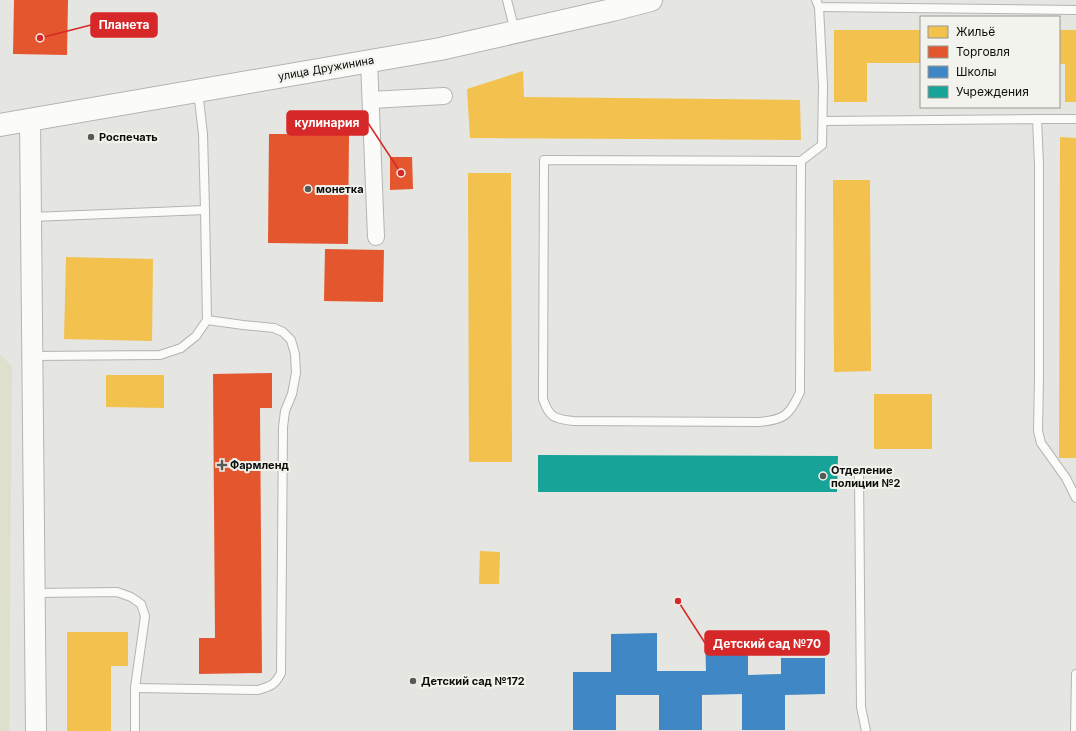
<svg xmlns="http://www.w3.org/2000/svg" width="1076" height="731" font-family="Inter,sans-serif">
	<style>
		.green { fill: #dfdfcd }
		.homes { fill: #f2c14e }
		.shops { fill: #e4572e }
		.schools { fill: #3f88c5 }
		.public { fill: #17a398 }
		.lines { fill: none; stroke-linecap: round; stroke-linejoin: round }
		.service-casing { stroke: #b4b4b1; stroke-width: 10 }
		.minor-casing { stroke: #b4b4b1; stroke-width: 18 }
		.tertiary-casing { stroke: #b4b4b1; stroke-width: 22 }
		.secondary-casing { stroke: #b4b4b1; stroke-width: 24 }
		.service { stroke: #fbfbfa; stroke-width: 8 }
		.minor { stroke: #fbfbfa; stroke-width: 16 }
		.tertiary { stroke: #fbfbfa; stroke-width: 20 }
		.secondary { stroke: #fbfbfa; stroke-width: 22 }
		.poi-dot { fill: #595956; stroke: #f3f3ee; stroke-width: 1.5 }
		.labels { text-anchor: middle; stroke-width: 4; stroke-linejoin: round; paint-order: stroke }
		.street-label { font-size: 11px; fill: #0d0d0b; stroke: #f3f3ee }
		.poi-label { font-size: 11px; font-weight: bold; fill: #0d0d0b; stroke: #f3f3ee; text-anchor: start }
		.leader { fill: none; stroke: #d62828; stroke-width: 1.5 }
		.callout-dot { fill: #d62828; stroke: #f3f3ee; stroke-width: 1.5 }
		.callout { fill: #d62828; stroke: #d62828; stroke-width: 1.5 }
		.callout-label { font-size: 12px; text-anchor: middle; font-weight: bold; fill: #fff }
	</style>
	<rect width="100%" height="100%" fill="#e5e5e1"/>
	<path class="green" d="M0,355L12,366L9,731H0Z"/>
	<g class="homes">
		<path d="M834,30H921V63H867V102H834Z"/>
		<path d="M1059,30H1076V102H1065V64H1059Z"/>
		<path d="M523,71L524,97L800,100L801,140L470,138L467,89Z"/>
		<path d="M1060,137L1076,138V458H1059Z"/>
		<path d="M468,173H511L512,462H469Z"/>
		<path d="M833,180H870L871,371L834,372Z"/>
		<path d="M66,257L153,259L152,341L64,339Z"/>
		<path d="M106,375H164V408L106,407Z"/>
		<rect x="874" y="394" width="58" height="55"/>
		<path d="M480,551L500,552L499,584H479Z"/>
		<path d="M67,632H128V666H111V731H67Z"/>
	</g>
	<g class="shops">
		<path d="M14,0H68L67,55L13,54Z"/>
		<path d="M269,134H349L348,244L268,243Z"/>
		<path d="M390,157H412L413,189L390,190Z"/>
		<path d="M325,249L384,250L383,302L324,301Z"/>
		<path d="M272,373V408H260L262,673L199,674V638H215L213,374Z"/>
	</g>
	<path class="schools" d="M657,633V671H706L705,633H748V675L781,674V658H825V694L785,695V730H742V694L702,695V730H659V695H616V730H573V672H611V634Z"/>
	<path class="public" d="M538,455L838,456L837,492H538Z"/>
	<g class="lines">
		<defs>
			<g id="service">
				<path d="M507,0L515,31"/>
				<path d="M816,0L819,7L1076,10"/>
				<path d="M198,91L203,134L205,210"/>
				<path d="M1037,119H1076"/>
				<path d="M823,121L1037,119L1039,165V377L1038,431L1041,443L1066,478L1076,498"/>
				<path d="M801,161L800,392C790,415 784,420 759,422L573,421C554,419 549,417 543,399L544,160L801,161L822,145L823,86L819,7"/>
				<path d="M32,217L205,210L207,320L243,325L274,328L283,332L291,340L295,354L296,373L292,394L285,411L283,427L281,673C275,685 271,686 258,690L135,688"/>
				<path d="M32,356L160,355L181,348L196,336L207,320"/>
				<path d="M859,472L861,707L866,731"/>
				<path d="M35,593L117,592L131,597L141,604L145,616L135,688V731"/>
				<path d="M1075,731L1076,674"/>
			</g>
			<g id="minor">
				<path d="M369,61L376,237"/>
				<path d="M371,100L444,96"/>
			</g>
			<path id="tertiary" d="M30,119L36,731"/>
			<path id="secondary" d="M0,125L440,49L612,10L651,0"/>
		</defs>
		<use href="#service" class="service-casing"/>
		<use href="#minor" class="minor-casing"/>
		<use href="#tertiary" class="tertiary-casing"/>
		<use href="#secondary" class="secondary-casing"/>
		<use href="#service" class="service"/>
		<use href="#minor" class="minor"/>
		<use href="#tertiary" class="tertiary"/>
		<use href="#secondary" class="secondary"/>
	</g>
	<g class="poi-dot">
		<circle cx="91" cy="137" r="4"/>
		<circle cx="308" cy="189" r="4"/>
		<path d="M220 459h4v4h4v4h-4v4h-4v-4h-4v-4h4z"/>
		<circle cx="823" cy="476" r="4"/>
		<circle cx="413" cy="681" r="4"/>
	</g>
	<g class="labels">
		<g class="street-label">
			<text transform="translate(326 68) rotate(-10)" y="4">улица Дружинина</text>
		</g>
		<g class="poi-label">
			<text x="99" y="141">Роспечать</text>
			<text x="316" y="193">монетка</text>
			<text x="230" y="469">Фармленд</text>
			<text x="831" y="474">Отделение<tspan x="831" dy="13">полиции №2</tspan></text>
			<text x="421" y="685">Детский сад №172</text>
		</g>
	</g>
	<path class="leader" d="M40 38L91 25M401 173L368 123M678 601L705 643"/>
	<g class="callout-dot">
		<circle cx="40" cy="38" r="4"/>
		<circle cx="401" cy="173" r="4"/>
		<circle cx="678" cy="601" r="4"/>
	</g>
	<g class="callout">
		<rect x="91" y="13" width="66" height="24" rx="4"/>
		<rect x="287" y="111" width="81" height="24" rx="4"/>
		<rect x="705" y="631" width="124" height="24" rx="4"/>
	</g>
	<g class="callout-label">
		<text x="124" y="29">Планета</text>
		<text x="327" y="127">кулинария</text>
		<text x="767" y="648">Детский сад №70</text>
	</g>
	<rect x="920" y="16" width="140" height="92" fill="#f3f3ee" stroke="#979793"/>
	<rect x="928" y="26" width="20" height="12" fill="#f2c14e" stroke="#979793"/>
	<text x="956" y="36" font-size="12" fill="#0d0d0b">Жильё</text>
	<rect x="928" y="46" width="20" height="12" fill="#e4572e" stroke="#979793"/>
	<text x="956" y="56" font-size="12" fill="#0d0d0b">Торговля</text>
	<rect x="928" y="66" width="20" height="12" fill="#3f88c5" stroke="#979793"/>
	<text x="956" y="76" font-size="12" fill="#0d0d0b">Школы</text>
	<rect x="928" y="86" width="20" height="12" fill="#17a398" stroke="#979793"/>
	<text x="956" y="96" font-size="12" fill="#0d0d0b">Учреждения</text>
</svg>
